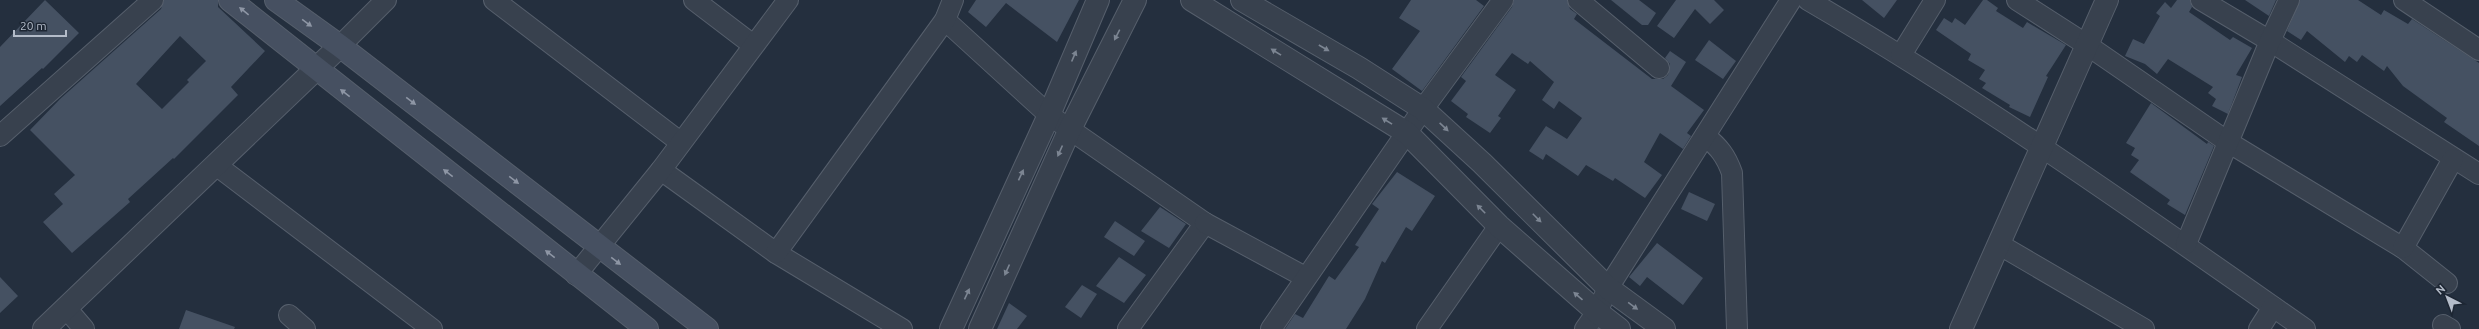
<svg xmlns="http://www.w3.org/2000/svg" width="2479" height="329" font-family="Ubuntu,sans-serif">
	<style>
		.building { fill: #455162; fill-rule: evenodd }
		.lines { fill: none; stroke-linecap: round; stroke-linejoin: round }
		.minor-casing { stroke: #565f6c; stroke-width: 22 }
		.tertiary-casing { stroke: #565f6c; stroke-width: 24 }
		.secondary-casing { stroke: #565f6c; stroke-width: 24 }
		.minor { stroke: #38414e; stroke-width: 20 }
		.tertiary { stroke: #38414e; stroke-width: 22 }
		.secondary { stroke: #465061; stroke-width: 22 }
		.oneway { fill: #8e96a5 }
		.oneway2 { fill: #7c8592 }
	</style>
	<rect width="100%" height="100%" fill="#242f3e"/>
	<g class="building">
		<path d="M45,0L79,33L43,69L42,68L0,106V47Z"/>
		<path d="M164,0H218V7L265,51L231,87L238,95L174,159L173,158L128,199L130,202L72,253L43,222L63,204L54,194L75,175L30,130L60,99L161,9ZM180,36L206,61L187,80L189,82L162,109L136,84Z"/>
		<path d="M976,0H1079L1057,42L1006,3L986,27L968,12Z"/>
		<path d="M1411,0H1476L1484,6L1422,91L1392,69L1420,31L1399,18Z"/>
		<path d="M1514,0H1567L1570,9L1577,14L1574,19L1652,79H1663L1668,75L1670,64L1665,58L1670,51L1686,62L1671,86L1704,110L1687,133L1691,136L1683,149L1660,133L1644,162L1662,175L1645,198L1615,178L1613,181L1586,165L1578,176L1546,154L1543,160L1529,151L1546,126L1567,139L1582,118L1559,101L1554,109L1542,100L1554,82L1530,61L1528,64L1512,53L1495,75L1516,90L1498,116L1501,118L1490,133L1466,117L1468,114L1451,101L1466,81L1461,77L1512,7Z"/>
		<path d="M1611,0H1639L1656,13L1648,25H1642Z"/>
		<path d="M1676,0H1714L1724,10L1710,24L1695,9L1674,38L1657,26Z"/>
		<path d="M1862,0H1897L1884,18Z"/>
		<path d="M1983,0H1987L1998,8L1996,11L2023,28L2027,22L2066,45L2046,76L2048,77L2030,117L2009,107L2010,105L1982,88L1986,83L1979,79L1985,70L1968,60L1971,54L1936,30L1944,18L1952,23L1955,18L1965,25Z"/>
		<path d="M2177,0H2190L2192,7L2189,12L2230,40L2233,37L2252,48L2236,75L2242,77L2228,114L2212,106L2216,99L2208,93L2213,87L2168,59L2157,74L2145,64L2125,56L2133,39L2144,44L2160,16L2156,13L2165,2L2171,8Z"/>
		<path d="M2245,0H2276L2269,16Z"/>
		<path d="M2300,0H2358L2381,15L2384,10L2408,24L2412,19L2479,63V146L2444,122L2447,118L2403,86L2387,66L2384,71L2362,55L2357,62L2349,56L2345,62L2307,31L2301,40L2287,31Z"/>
		<path d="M1709,40L1736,61L1723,79L1695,60Z"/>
		<path d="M2151,103L2207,144L2208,142L2214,146L2185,215L2167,204L2170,200L2130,172L2139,160L2131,155L2135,148L2126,143Z"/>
		<path d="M1397,172L1435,196L1412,231L1406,227L1385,263L1382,261L1365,299L1346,329H1285L1295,314L1303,318L1329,276L1335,280L1359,247L1355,245L1379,209L1372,204Z"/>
		<path d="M1689,192L1715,204L1707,221L1681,209Z"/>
		<path d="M1160,207L1186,224L1169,248L1141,231Z"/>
		<path d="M1115,221L1145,241L1134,256L1104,237Z"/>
		<path d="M1657,243L1703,278L1683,305L1647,277L1640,286L1629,277Z"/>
		<path d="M1119,257L1146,275L1124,303L1096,286Z"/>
		<path d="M0,277L18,296L0,313Z"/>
		<path d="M1082,285L1097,294L1081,318L1065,307Z"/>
		<path d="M1009,303L1027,316L1017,329H997Z"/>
		<path d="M186,310L235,327L234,329H179Z"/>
	</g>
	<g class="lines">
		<defs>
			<g id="minor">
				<path d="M494,0L680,142"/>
				<path d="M694,0L753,45"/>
				<path d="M1578,0L1659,68"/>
				<path d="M1808,0C1980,100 2142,215 2305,329"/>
				<path d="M2017,0L2087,45L2228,142L2403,248L2447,283"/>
				<path d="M2201,0L2270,41L2479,174"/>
				<path d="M2404,0L2479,50"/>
				<path d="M945,20L1049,115L1205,223L1128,329"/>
				<path d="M340,46L386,0"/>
				<path d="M1901,55L1935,0"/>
				<path d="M0,136L153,0"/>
				<path d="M1705,136C1719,147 1726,156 1732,173L1737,329"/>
				<path d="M216,165L432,329"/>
				<path d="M661,170L776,253L902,329"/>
				<path d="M1205,223L1305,277"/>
				<path d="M2186,244L2270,41L2289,0"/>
				<path d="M2000,245L2144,329"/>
				<path d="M2403,248L2453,159"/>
				<path d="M776,253L945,20L953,0"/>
				<path d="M576,275L661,170L788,0"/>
				<path d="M66,308L84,329"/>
				<path d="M289,315L305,329"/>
				<path d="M2443,325L2450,329"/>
				<path d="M1271,329L1423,109L1503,0"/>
				<path d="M1427,329L1499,226"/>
				<path d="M1585,329L1597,312L1608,288L1791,0"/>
				<path d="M2259,329L2273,307"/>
			</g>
			<g id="tertiary">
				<path d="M1192,0L1407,133L1499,226L1597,312L1619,329"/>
				<path d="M1242,0L1359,68L1423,109L1482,163L1608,288L1664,329"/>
				<path d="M44,329L340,46"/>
				<path d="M951,329L1049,115L1098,0"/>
				<path d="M980,329L1070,129L1135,0"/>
				<path d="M1961,329L2107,0"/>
			</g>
			<g id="secondary">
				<path d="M230,0L647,329"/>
				<path d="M276,0L340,46L707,329"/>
			</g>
		</defs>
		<use href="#minor" class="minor-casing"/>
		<use href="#tertiary" class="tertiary-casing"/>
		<use href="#secondary" class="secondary-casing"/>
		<use href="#minor" class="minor"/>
		<use href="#tertiary" class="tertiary"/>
		<use href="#secondary" class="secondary"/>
	</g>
	<defs><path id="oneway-solid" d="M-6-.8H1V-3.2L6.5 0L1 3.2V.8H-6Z"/></defs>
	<g class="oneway">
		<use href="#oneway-solid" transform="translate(244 11) rotate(-141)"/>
		<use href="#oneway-solid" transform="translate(307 23) rotate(36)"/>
		<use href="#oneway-solid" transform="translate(345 93) rotate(-142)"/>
		<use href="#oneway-solid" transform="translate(411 101) rotate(37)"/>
		<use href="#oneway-solid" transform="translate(448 173) rotate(-142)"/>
		<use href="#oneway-solid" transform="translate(514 180) rotate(37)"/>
		<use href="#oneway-solid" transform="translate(550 254) rotate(-142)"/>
		<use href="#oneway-solid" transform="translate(616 261) rotate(37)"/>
	</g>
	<g class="oneway2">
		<use href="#oneway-solid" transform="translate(1117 35) rotate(117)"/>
		<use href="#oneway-solid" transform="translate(1324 48) rotate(30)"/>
		<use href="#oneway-solid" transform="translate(1276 52) rotate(-148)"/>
		<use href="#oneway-solid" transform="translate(1074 56) rotate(-67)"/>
		<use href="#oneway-solid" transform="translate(1387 121) rotate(-148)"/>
		<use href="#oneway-solid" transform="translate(1444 127) rotate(43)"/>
		<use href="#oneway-solid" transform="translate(1060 151) rotate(114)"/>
		<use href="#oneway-solid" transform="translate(1021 175) rotate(-65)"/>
		<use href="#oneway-solid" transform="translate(1481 209) rotate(-135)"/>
		<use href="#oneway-solid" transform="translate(1537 218) rotate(45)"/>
		<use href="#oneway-solid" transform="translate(1007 270) rotate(114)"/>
		<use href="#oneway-solid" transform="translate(967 294) rotate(-65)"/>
		<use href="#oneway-solid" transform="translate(1578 296) rotate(-139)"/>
		<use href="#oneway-solid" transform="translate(1633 306) rotate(36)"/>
	</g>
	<g transform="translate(2447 297) rotate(318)" stroke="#1d2633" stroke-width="3" paint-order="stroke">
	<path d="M0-3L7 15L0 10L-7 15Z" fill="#b4bcc9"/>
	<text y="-6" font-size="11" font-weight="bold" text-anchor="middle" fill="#b4bcc9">N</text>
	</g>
	<path d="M14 30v6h52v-6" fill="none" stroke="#b4bcc9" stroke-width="2"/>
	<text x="20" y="30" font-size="12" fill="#b4bcc9" stroke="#1d2633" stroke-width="3" paint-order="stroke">20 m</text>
</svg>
